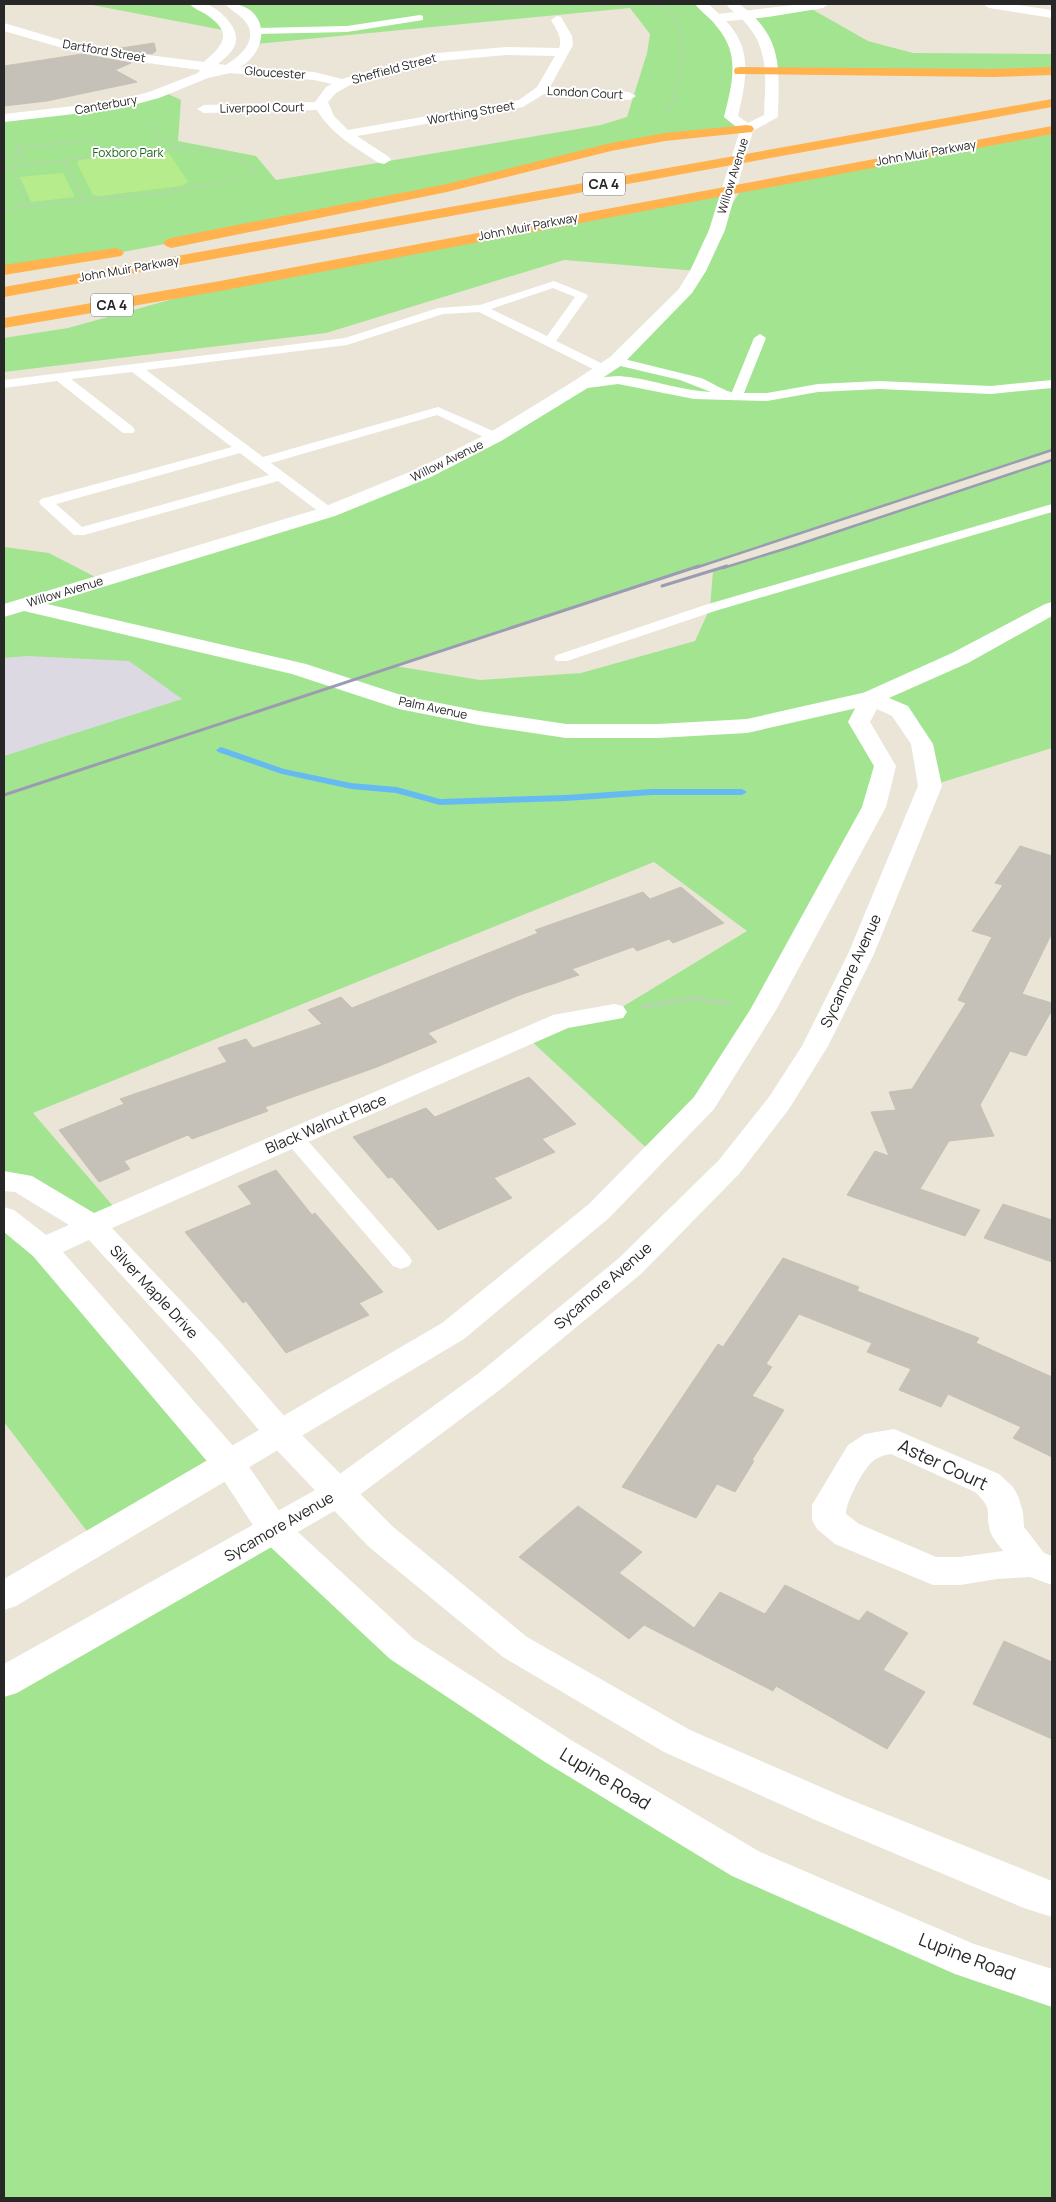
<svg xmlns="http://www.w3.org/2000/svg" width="1056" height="2202" font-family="Manrope,sans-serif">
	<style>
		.industrial { fill: #ddd9e2 }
		.green { fill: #a3e491 }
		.pitch { fill: #b7ec8c }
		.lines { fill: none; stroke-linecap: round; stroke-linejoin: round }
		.stream { fill: #66baf2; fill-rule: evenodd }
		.building { fill: #c5c1b8; stroke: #c5c1b2 }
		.path-far1 { stroke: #c7c7c7; stroke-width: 1; stroke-dasharray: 2 1; stroke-linecap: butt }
		.path { stroke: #c7c7c7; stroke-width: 3; stroke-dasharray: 4 2.5; stroke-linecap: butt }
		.service { fill: #fff; fill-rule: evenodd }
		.minor { fill: #fff; fill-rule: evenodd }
		.tertiary { fill: #fff; fill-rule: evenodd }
		.secondary { fill: #fff; fill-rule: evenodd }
		.motorway { fill: #ffb24e; fill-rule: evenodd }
		.rail-far1 { stroke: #9b9bb2; stroke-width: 2.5 }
		.rail { stroke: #9b9bb2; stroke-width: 3 }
		.labels { text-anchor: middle; stroke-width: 4; stroke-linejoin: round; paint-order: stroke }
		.far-street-label { font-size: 12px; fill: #272727; stroke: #fff }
		.far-park-label { font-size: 12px; fill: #1d6517; stroke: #fff }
		.shield { fill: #fff; stroke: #686868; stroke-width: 1 }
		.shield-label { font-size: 14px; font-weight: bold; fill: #272727 }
		.street-label { font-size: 15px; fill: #272727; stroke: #fff }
		.near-street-label { font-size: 18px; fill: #272727; stroke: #fff }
	</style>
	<rect width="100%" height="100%" fill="#ebe5d8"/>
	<path class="industrial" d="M4,611L298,669L4,795Z"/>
	<g class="green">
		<path d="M87,4H196L228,31Z"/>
		<path d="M231,4H701L718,18L735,46L731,117L747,129L665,137L333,212L107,255L4,270V118L90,109L164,92L181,100L178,141L256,156L276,180L601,125L627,117L647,53L650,34L630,8L256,44L241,9Z"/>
		<path d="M808,7L868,41L913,53L1052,54V71L772,72L745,15Z"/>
		<path d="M1052,130V450L395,666L480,680L581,673L695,641L710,608L713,571L1052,460V748L930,786L901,711L871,698L859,722L885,766L788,966L654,1155L527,1037L614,1012L747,931L654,862L33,1113L119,1213L93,1226L22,1183L4,1181V756L182,699L129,661L27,656L4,658V547L49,553L103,581L424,473L616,361L698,271L564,260L326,333L4,372V338L68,328L220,286L724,190L718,228L740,191Z"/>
		<path d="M4,1217L43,1249L229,1464L96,1543L4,1422Z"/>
		<path d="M274,1530L558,1751L969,1961L1052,1988V2198H4V1682Z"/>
	</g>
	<g class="pitch">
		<path d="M159,152L169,153L188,182L181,186L99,196L93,195L77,163L79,160Z"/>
		<path d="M63,173L75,197L31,202L20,177Z"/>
	</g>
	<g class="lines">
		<path class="stream" d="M221,747L284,769L351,783L397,787L440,799L566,795L652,789H742L747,792L742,795H652L566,801L440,805L396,793L351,789L282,774L218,752L216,750Z"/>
	</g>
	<g class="building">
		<path d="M154,43L156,51L152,54L115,49Z"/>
		<path d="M82,54L131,63L115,70L137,82L47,101L4,106V66Z"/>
		<path d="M1020,846L1052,856V933L1022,994L1052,1003V1010L1026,1056L1010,1051L980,1105L994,1136L949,1141L920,1189L980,1210L965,1236L847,1195L875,1151L889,1156L871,1112L896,1110L889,1092L912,1089L966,1003L958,1000L992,937L972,931L1003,885L995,883Z"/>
		<path d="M681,887L724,923L673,943L669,939L637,951L633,947L572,969L579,975L520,995L428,1033L437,1042L377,1067L265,1107L268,1111L192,1139L188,1135L124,1161L130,1169L99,1182L59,1130L124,1104L120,1099L227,1062L218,1048L246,1039L253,1048L322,1024L308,1010L341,997L352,1008L538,933L535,930L643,892L650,899Z"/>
		<path d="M529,1077L576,1124L542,1139L555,1152L494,1178L512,1198L438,1230L392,1177L388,1178L353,1137L426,1108L435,1117Z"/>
		<path d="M276,1170L312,1215L315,1213L383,1292L359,1303L369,1315L286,1353L246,1301L243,1303L185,1232L252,1204L238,1186Z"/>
		<path d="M1003,1204L1052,1220V1262L984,1238Z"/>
		<path d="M783,1258L859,1287L857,1291L979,1338L976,1343L1052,1377V1457L1013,1438L1021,1427L948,1394L941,1407L899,1390L911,1369L867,1352L872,1343L799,1314L766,1364L772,1367L752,1396L784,1410L752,1460L754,1461L735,1492L717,1484L696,1518L622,1487L718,1344L723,1347Z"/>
		<path d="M578,1506L642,1552L619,1573L694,1628L720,1592L765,1614L785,1585L859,1621L867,1611L908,1633L883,1670L925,1692L887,1749L776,1686L773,1691L644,1625L629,1639L519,1557Z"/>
		<path d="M1004,1641L1052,1662V1739L973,1704Z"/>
	</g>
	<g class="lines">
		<g class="path-far1">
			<path d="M653,4C660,7 668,10 673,15C691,35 679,91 668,112"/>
			<path d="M441,17L539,4"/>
			<path d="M15,140L25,165"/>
			<path d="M17,148L92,140"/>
			<path d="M4,156L26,153"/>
			<path d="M64,161L84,200"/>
			<path d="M11,166L29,206"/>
			<path d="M4,167L182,148"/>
			<path d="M4,209L178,191L241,178L255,171C246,152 198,152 178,146C171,145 164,140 157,136L155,128L150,122"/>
		</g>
		<path class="path" d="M642,1007L696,998L729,1004"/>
		<g class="service">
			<path d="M420,15L423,16V20L347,32L257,34L252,31L257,28L347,26Z"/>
			<path d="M554,281L586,294L588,296L556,341L607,366L609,369L607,372H599L479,312L443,314L347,345L146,370L263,457L438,407L500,434L502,437L495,441L490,440L437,415L271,463L333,509L335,512L333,515H323L278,481L84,535H74L41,505L39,502L41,499L232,447L132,372L71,379L133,427L135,430L133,433H123L57,381L4,388V380L345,338L438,308L480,305ZM553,288L575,297L547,336L491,309ZM240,453L269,475L82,527L56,504Z"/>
			<path d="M760,334L766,338L744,393H767L818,384L879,381L991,386L1052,380V388L991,394L879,389L818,392L767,401L694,399L618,384L580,389L574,385C578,380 610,376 619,376C650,378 680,391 711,392L680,380L612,364L610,361L612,358L616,357L701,378C709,381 726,392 732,392L754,338Z"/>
			<path d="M1052,504V512L715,611L567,661H557L554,658L557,655L705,605Z"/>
			<path d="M294,1131L301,1133L409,1256L412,1261L409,1266L401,1269L393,1266L287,1143L284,1138L287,1133Z"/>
		</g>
		<g class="minor">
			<path d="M190,4C195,4 201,3 206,4C218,8 237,25 236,39C236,50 225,58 218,64L226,65C242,55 260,38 244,20C238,13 230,10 225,4C264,1 275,44 241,67L314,72L342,79L427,54L506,47L559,48C563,38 556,29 551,20L557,16L561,17L572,36L573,45L550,87L629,92L636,96L629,100L544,94L523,107L357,136L389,157L391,160L384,164L379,163C356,148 331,134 317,110L204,113L197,109L204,105L315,102L326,87L332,84L314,80L230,73L208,78L159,98L118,109L4,122V114L117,101L149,92L198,73L200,70L124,60L66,49L4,31V23L68,42L124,52L204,62C223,45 234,34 207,15C201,11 194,9 190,4ZM506,55L555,56L537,87L519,100L348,130L334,116L328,102L336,93L350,85L428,62Z"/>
			<path d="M802,4H829L823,8L768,17L718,22L712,18L718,14Z"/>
			<path d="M983,4H1010L1052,10V18L989,8Z"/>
			<path d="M614,1004L623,1006L627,1012L623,1018L568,1028L112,1228L219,1341L292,1425L297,1434L292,1443L281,1446L270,1443L197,1357L89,1240L63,1252L241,1455L245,1464L241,1473L229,1477L217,1473L33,1256L4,1232V1207L14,1210L46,1235L69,1225L15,1192L4,1191V1171L32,1176L94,1213L553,1015Z"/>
			<path d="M894,1429L999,1474L1013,1487L1018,1496L1023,1512L1024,1527L1044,1553L1052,1556V1585L1030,1577L997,1579L960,1585H933L835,1544L817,1529L812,1520V1505L848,1445L865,1434ZM891,1454L975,1492C994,1510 985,1510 990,1531C992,1538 999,1545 1003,1551L960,1557H936L859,1524L846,1514C846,1502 861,1474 870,1464C875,1458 883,1455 891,1454Z"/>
		</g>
		<g class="tertiary">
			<path d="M695,4H708C752,40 750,64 738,116L748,123L764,115C765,82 770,53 748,26C742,18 732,12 726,4H739C784,37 779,68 778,117L753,131L725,230L706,271L692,293L622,365L586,389L501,441L431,477L335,516L47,604L306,664L404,696L479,711L566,724H658L747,719L871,691L879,693L882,698L879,703L747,733L658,738H566L479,725L399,709L292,674L24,611L4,617V604L321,508L417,469L489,433L574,381L610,357L678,290L690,271L709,230L740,130L724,117C732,84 741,55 717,27C711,18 701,12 695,4Z"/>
			<path d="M281,1422L292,1425L392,1526L527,1637L690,1730L846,1798L1052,1881V1917L1024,1908L820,1822L664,1752L503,1657L368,1546L270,1443L265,1434L270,1425Z"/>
			<path d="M229,1451L241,1455L286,1521L414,1639L571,1740L760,1852L974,1944L1052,1969V2007L955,1974L732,1876L545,1762L390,1659L262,1539L213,1464L217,1455Z"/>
		</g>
		<path class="secondary" d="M1052,602V616L968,663L889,698L908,706L933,744L942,786L874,954L828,1046L789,1109L739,1174L641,1274L501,1389L350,1502L17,1693L4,1697V1664L326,1484L479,1373L619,1258L719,1160L769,1097L802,1046L848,954L918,786L911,744L892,716L877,709L870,722L896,766L886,807L776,1010L714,1109L609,1218L464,1339L16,1606L4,1610V1579L442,1323L589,1204L694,1097L750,1010L862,807L874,766L848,722L863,693L952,653L1045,604Z"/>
		<g class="motorway">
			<path d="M740,67L993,69L1052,67V75L993,77L735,74L734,71L735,68Z"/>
			<path d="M1052,99V107L4,297V287Z"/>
			<path d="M747,125L752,126L754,129L752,132L665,141L611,151L447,192L171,248L166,246L163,243L166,240L171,238L447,184L611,143L665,133Z"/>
			<path d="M1052,126V134L220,291L4,328V318L220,281Z"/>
			<path d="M116,248L121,250L124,253L121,256L4,275V265Z"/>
		</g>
		<g class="rail-far1">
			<path d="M695,568L1052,450"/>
			<path d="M723,568L794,546L1052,460"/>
		</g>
		<g class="rail">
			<path d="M662,586L727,566"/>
			<path d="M4,795L699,566"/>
		</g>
	</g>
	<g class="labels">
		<g class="far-street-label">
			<text transform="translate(104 51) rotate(10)" y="4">Dartford Street</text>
			<text transform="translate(394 69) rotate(-15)" y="4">Sheffield Street</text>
			<text transform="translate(275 73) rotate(4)" y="4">Gloucester</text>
			<text transform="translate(585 93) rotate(3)" y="4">London Court</text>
			<text transform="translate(106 105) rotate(-10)" y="4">Canterbury</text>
			<text transform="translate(262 108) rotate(-1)" y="4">Liverpool Court</text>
			<text transform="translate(471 113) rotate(-10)" y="4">Worthing Street</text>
			<text transform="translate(926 153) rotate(-10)" y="4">John Muir Parkway</text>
			<text transform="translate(733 176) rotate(-73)" y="4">Willow Avenue</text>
			<text transform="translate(528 227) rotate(-11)" y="4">John Muir Parkway</text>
			<text transform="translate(129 269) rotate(-10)" y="4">John Muir Parkway</text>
			<text transform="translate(447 461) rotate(-26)" y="4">Willow Avenue</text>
			<text transform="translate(65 592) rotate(-17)" y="4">Willow Avenue</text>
			<text transform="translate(433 708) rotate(12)" y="4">Palm Avenue</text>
		</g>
		<g class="far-park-label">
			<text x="128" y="157">Foxboro Park</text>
		</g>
		<g class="shield">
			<rect x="583" y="172.5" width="42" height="23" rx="4"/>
			<rect x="91" y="293.5" width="42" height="23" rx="4"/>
		</g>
		<g class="shield-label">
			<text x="604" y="189">CA 4</text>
			<text x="112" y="310">CA 4</text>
		</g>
		<g class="street-label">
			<text transform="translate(851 971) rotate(-65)" y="5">Sycamore Avenue</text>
			<text transform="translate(326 1124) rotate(-23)" y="5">Black Walnut Place</text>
			<text transform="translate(603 1286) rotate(-41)" y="5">Sycamore Avenue</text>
			<text transform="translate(154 1292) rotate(47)" y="5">Silver Maple Drive</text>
			<text transform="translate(279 1527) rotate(-30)" y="5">Sycamore Avenue</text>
		</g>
		<g class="near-street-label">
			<text transform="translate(943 1465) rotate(25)" y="6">Aster Court</text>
			<text transform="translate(605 1779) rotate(31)" y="6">Lupine Road</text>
			<text transform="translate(967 1957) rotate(21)" y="6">Lupine Road</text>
		</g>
	</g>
	<rect width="1056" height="2202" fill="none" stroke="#272727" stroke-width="10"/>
</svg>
